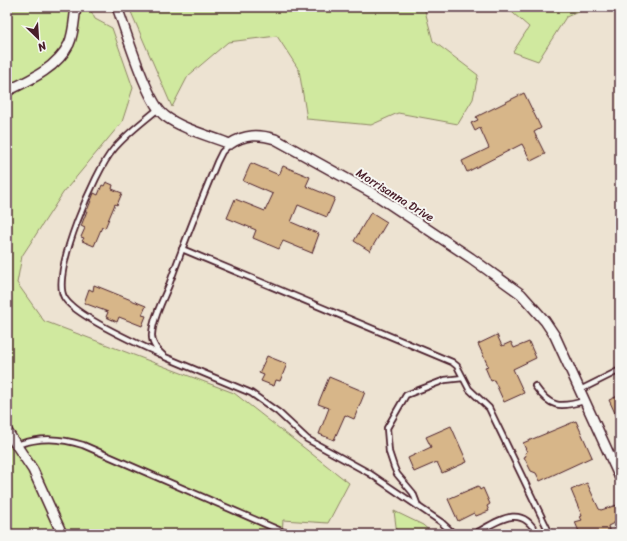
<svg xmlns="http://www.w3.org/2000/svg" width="627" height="541" font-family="Sriracha,sans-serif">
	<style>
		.green { fill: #d0e99f; stroke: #8d8465 }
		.building { fill: #d7b689; stroke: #4a1f2b }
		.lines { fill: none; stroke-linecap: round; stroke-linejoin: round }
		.lane-casing { stroke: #4a1f2b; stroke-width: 8 }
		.street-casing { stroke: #4a1f2b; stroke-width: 12 }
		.lane { stroke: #f6f6f2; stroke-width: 4.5 }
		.street { stroke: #f6f6f2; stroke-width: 9 }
		.labels { text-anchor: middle; stroke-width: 4; stroke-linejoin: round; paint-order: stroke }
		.street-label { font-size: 12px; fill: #4a1f2b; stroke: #f6f6f2 }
	</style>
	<rect width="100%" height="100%" fill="#ede3d2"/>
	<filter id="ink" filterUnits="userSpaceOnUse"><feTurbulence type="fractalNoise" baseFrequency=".025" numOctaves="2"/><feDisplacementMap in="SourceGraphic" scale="8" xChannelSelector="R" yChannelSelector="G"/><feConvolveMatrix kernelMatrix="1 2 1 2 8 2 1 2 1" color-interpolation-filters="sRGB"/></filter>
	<g filter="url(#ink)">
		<g class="green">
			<path d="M7,7H89L95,19L112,28L133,88L122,122L63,193L22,256L17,283L44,321L234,393L349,483L328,523L283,520L282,534H7Z"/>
			<path d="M131,7H424L433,41L478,75L473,99L458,124L398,113L371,125L307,119L299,70L277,36L228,42L188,76L172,107L131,12Z"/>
			<path d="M506,7H590L566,17L538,61L513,52L529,27Z"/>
			<path d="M394,511L423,525L433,534H397Z"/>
		</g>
		<g class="building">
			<path d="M524,93L541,128L534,132L545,154L531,161L522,144L467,172L462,161L489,148L480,128L475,131L471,123L478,120L476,117Z"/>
			<path d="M251,163L279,175L283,166L310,177L306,186L335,198L327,217L298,205L291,222L319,234L312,253L283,241L279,249L253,238L256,230L227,218L235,199L265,211L273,194L243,181Z"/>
			<path d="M106,182L113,185L112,189L122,193L117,205L115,204L105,228L102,227L94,246L82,241L84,238L81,237L85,228L81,226L94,193L98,195L102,185L104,186Z"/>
			<path d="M371,212L387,222L370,251L354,241Z"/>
			<path d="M94,285L146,306L142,315L146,316L142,326L119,317L117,322L106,317L108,312L84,303L89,289L93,291Z"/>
			<path d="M497,335L502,346L511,342L514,348L529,342L536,358L513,369L524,393L504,402L494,380L491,381L485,367L488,366L478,344Z"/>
			<path d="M267,356L287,364L280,381L276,380L274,386L261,381L264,375L259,373Z"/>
			<path d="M329,377L365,392L354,419L345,415L334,440L319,434L329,408L318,404Z"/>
			<path d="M620,395V424L609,400Z"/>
			<path d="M576,421L592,457L540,481L536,473L531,471L524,457L526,456L525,453L527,452L523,443Z"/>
			<path d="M451,426L467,462L442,473L437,462L414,472L408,458L431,447L426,437Z"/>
			<path d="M587,483L599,509L601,510L620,504V520L608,526L610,534H580L575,522L582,520L580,517L582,516L571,490Z"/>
			<path d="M478,486L480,490L483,488L490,504L487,506L489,511L476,516L474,513L458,521L448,499Z"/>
		</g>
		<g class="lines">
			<defs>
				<g id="lane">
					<path d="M158,109C143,122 125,135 113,150C95,171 51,273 64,297C73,315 140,345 160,354"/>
					<path d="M230,144L222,152L217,162C200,203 184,243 169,285C163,300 153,318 152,334C151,344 158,351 165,357L251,393L278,412L307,439L369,473L441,522L454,534"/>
					<path d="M182,249L452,362L457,366L469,389L489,408L550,534"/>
					<path d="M535,386C550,408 560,408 584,401"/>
					<path d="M580,390L620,370"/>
					<path d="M17,445C40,437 60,438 83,445L288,534"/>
					<path d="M418,506L413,493L397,474L394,467L389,452L387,428L406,395L445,380L463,378"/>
					<path d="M474,534C497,522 521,502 537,534"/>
				</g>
				<g id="street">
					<path d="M117,7C126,31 147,103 165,116C182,129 210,136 230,144C245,134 259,134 275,139L376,195L471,258L521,294L545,321L555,336L620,478"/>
					<path d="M7,91C30,80 57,68 69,44C74,33 74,19 76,7"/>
					<path d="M7,431L33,470L62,534"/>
				</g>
			</defs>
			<use href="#lane" class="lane-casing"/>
			<use href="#street" class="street-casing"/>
			<use href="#lane" class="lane"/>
			<use href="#street" class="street"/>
		</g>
	</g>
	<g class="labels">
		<g class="street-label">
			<text transform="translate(395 195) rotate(32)" y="4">Morrisanna Drive</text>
		</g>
	</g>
	<rect width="627" height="541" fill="none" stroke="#f6f6f2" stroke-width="24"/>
	<rect x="12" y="12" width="603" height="517" fill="none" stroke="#4a1f2b" stroke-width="1.5" filter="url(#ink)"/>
	<g transform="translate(38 38) rotate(155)" stroke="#f6f6f2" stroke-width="3" paint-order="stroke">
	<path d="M0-3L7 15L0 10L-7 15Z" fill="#4a1f2b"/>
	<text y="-6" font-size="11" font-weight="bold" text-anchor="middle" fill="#4a1f2b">N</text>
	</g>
</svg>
